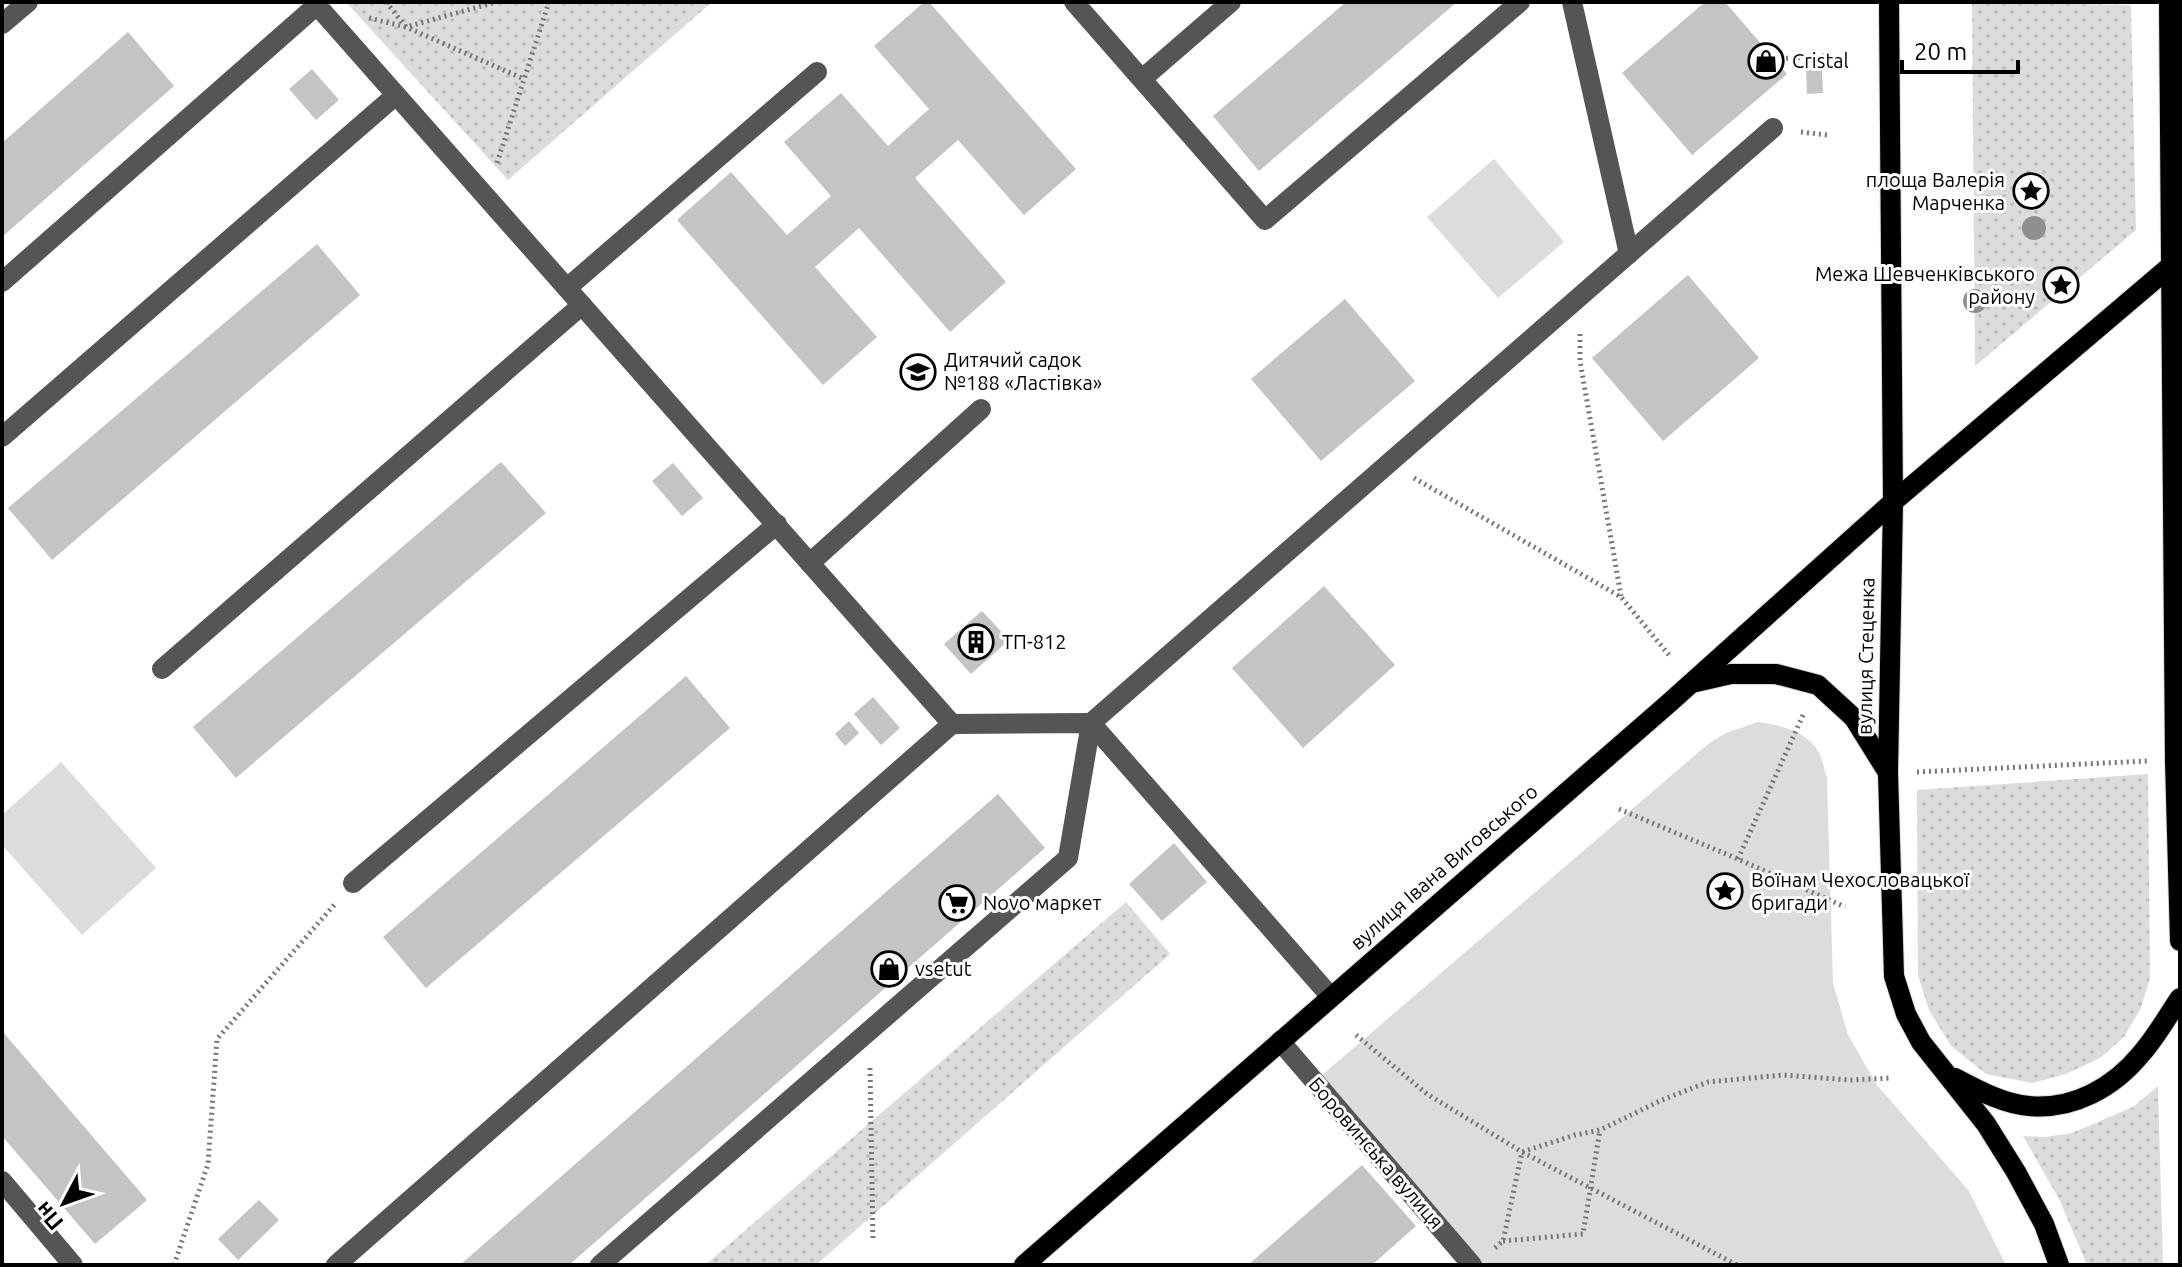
<svg xmlns="http://www.w3.org/2000/svg" width="2182" height="1267" font-family="Ubuntu,sans-serif">
	<style>
		.grass { fill: url(#grass-dots) }
		.park { fill: #dcdcdc }
		.building { fill: #c4c4c4 }
		.lines { fill: none; stroke-linecap: round; stroke-linejoin: round }
		.major-casing { stroke: #dbdbdb; stroke-width: 22 }
		.path { stroke: #777; stroke-width: 5; stroke-dasharray: 2 4; stroke-linecap: butt }
		.minor { stroke: #555; stroke-width: 20 }
		.major { stroke: #000; stroke-width: 20 }
		.tree { fill: #8f8f8f }
		.labels { text-anchor: middle; stroke-width: 6; stroke-linejoin: round; paint-order: stroke }
		.poi-label { font-size: 20px; fill: #000; stroke: #fff; text-anchor: start }
		.street-label { font-size: 20px; fill: #000; stroke: #fff }
	</style>
	<defs>
		<pattern id="grass-dots" width="8" height="8" patternUnits="userSpaceOnUse" patternTransform="scale(2)"><rect width="8" height="8" fill="#dcdcdc"/><path d="M2 2h.1M6 6h.1" fill="none" stroke="#bbb" stroke-width="1.8" stroke-linecap="round"/></pattern>
	</defs>
	<rect width="100%" height="100%" fill="#fff"/>
	<g class="grass">
		<path d="M346,2H712L508,180Z"/>
		<path d="M1972,2L2131,5L2136,230L1975,366Z"/>
		<path d="M2148,774L2150,978L2141,1008L2124,1037L2100,1058L2066,1074L2032,1083L1986,1074L1951,1046L1929,1010L1918,975L1917,790Z"/>
		<path d="M1126,902L1170,954L816,1265H705Z"/>
		<path d="M2158,1086L2163,1265H2087L2060,1201L2023,1136L2045,1137L2072,1133L2133,1107Z"/>
	</g>
	<g class="park">
		<path d="M1494,159L1564,242L1498,298L1427,217Z"/>
		<path d="M1758,722C1780,725 1808,731 1819,753C1823,760 1824,770 1827,778L1833,983L1848,1035L1877,1085L1969,1191L2006,1265H1459L1308,1087L1708,744L1726,733Z"/>
		<path d="M61,762L156,868L82,935L2,845V815Z"/>
	</g>
	<g class="building">
		<path d="M924,2H929L1076,169L1024,215L958,140L915,178L1006,282L950,332L859,228L815,267L877,337L823,385L677,220L731,172L787,235L831,196L784,142L841,93L888,146L929,109L874,46Z"/>
		<path d="M1346,2H1457L1259,171L1213,116Z"/>
		<path d="M1705,2H1725L1787,74L1692,155L1622,73Z"/>
		<path d="M128,32L174,86L2,237V143Z"/>
		<path d="M312,69L339,100L316,120L289,89Z"/>
		<path d="M1806,69H1822L1823,93L1807,94Z"/>
		<path d="M317,244L360,295L52,560L8,508Z"/>
		<path d="M1688,275L1759,358L1663,441L1592,358Z"/>
		<path d="M1345,299L1415,381L1321,461L1251,379Z"/>
		<path d="M501,462L546,513L236,778L193,727Z"/>
		<path d="M673,463L703,498L682,516L652,481Z"/>
		<path d="M1324,586L1395,665L1303,748L1232,668Z"/>
		<path d="M982,611L1009,640L971,674L944,644Z"/>
		<path d="M686,676L730,728L426,988L383,937Z"/>
		<path d="M873,697L900,728L881,745L854,714Z"/>
		<path d="M849,721L859,733L845,746L835,734Z"/>
		<path d="M998,794L1045,848L569,1265H460Z"/>
		<path d="M1174,843L1207,882L1162,921L1129,884Z"/>
		<path d="M2,1031L147,1200L95,1244L2,1136Z"/>
		<path d="M1362,1165L1416,1226L1372,1265H1248Z"/>
		<path d="M259,1200L279,1220L238,1260L218,1239Z"/>
	</g>
	<g class="lines">
		<defs>
			<g id="major">
				<path d="M1889,2L1893,502L1888,773L1894,976L1906,1014L1921,1042L1986,1124L2016,1172L2044,1224L2059,1265"/>
				<path d="M2169,2L2175,761L2180,941"/>
				<path d="M1696,682L1731,674H1776L1818,685L1854,718L1887,771"/>
				<path d="M1955,1078C1978,1090 2003,1104 2029,1106C2074,1110 2114,1087 2141,1054C2156,1037 2167,1017 2180,998"/>
				<path d="M1024,1265L1668,704L1893,502L2180,258"/>
			</g>
		</defs>
		<use href="#major" class="major-casing"/>
		<g class="path">
			<path d="M386,2L406,27L524,79"/>
			<path d="M369,18L406,27L496,2"/>
			<path d="M1774,59L1826,56"/>
			<path d="M1801,132L1827,135"/>
			<path d="M497,163L549,2"/>
			<path d="M1580,334V361L1621,596"/>
			<path d="M1414,478L1621,597L1669,655"/>
			<path d="M1917,772L2147,761"/>
			<path d="M1619,809L1738,859L1845,907"/>
			<path d="M1738,859L1804,713"/>
			<path d="M1356,1035L1427,1094L1522,1152L1737,1265"/>
			<path d="M870,1068L873,1242"/>
			<path d="M1503,1241L1583,1234L1600,1130"/>
			<path d="M1495,1248L1503,1241L1522,1152L1575,1135L1600,1130L1662,1100L1708,1082L1783,1075L1850,1080L1890,1078"/>
			<path d="M174,1265L208,1164L217,1039L335,904"/>
		</g>
		<g class="minor">
			<path d="M314,2L952,724L1091,723L1331,997"/>
			<path d="M1074,2L1265,220L1520,2"/>
			<path d="M1572,2L1629,254"/>
			<path d="M2,24L28,2"/>
			<path d="M1142,79L1231,2"/>
			<path d="M2,282L317,5"/>
			<path d="M567,288L817,72"/>
			<path d="M2,437L396,95"/>
			<path d="M810,563L981,409"/>
			<path d="M162,669L582,305"/>
			<path d="M353,883L777,524"/>
			<path d="M1280,1041L1472,1265"/>
			<path d="M2,1181L73,1265"/>
			<path d="M336,1265L952,724"/>
			<path d="M600,1265L1068,858L1091,723L1773,128"/>
		</g>
		<use href="#major" class="major"/>
	</g>
	<g class="tree">
		<circle cx="2034" cy="228" r="12"/>
		<circle cx="1975" cy="301" r="12"/>
	</g>
	<defs>
		<symbol id="shop-ring" viewBox="-11 -11 22 22"><circle r="9.5" fill="#fff" stroke="#000" stroke-width="1.5"/><path d="M-5-2.5h2.3a2.7 3.5 0 0 1 5.4 0H5L5.5 6h-11ZM-1.5-2.5h3a1.5 2.3 0 0 0-3 0Z" fill="#000"/></symbol>
		<symbol id="sight-ring" viewBox="-11 -11 22 22"><circle r="9.5" fill="#fff" stroke="#000" stroke-width="1.5"/><path d="M0-6L1.8-2.2L6-1.7L2.9 1.2L3.7 5.4L0 3.3L-3.7 5.4L-2.9 1.2L-6-1.7L-1.8-2.2Z" fill="#000"/></symbol>
		<symbol id="school-ring" viewBox="-11 -11 22 22"><circle r="9.5" fill="#fff" stroke="#000" stroke-width="1.5"/><path d="M0-5L7-2L0 1L-7-2ZM-4 1L0 2.5L4 1V4Q0 6-4 4Z" fill="#000"/></symbol>
		<symbol id="building-ring" viewBox="-11 -11 22 22"><circle r="9.5" fill="#fff" stroke="#000" stroke-width="1.5"/><path d="M-4-6H4V6H1V3H-1V6H-4ZM-2.5-4.3h1.7v1.8h-1.7ZM.8-4.3h1.7v1.8H.8ZM-2.5-1h1.7V.8h-1.7ZM.8-1h1.7V.8H.8Z" fill="#000"/></symbol>
		<symbol id="supermarket-ring" viewBox="-11 -11 22 22"><circle r="9.5" fill="#fff" stroke="#000" stroke-width="1.5"/><path d="M-6-5.5h2.5l.6 2H6L4.5 2H-2.5L-4.4-4H-6ZM-1.5 3.2a1.3 1.3 0 1 0 .1 0ZM3 3.2a1.3 1.3 0 1 0 .1 0Z" fill="#000"/></symbol>
	</defs>
	<g fill-rule="evenodd">
		<use href="#shop-ring" x="1746" y="41" width="40" height="40"/>
		<use href="#sight-ring" x="2011" y="171" width="40" height="40"/>
		<use href="#sight-ring" x="2041" y="265" width="40" height="40"/>
		<use href="#school-ring" x="898" y="352" width="40" height="40"/>
		<use href="#building-ring" x="956" y="622" width="40" height="40"/>
		<use href="#sight-ring" x="1705" y="871" width="40" height="40"/>
		<use href="#supermarket-ring" x="937" y="883" width="40" height="40"/>
		<use href="#shop-ring" x="869" y="949" width="40" height="40"/>
	</g>
	<g class="labels">
		<g class="poi-label">
			<text x="1792" y="68">Cristal</text>
			<text x="2005" y="187" text-anchor="end">площа Валерія<tspan x="2005" dy="23">Марченка</tspan></text>
			<text x="2035" y="281" text-anchor="end">Межа Шевченківського<tspan x="2035" dy="23">району</tspan></text>
			<text x="944" y="367">Дитячий садок<tspan x="944" dy="23">№188 «Ластівка»</tspan></text>
			<text x="1002" y="649">ТП-812</text>
			<text x="1751" y="887">Воїнам Чехословацької<tspan x="1751" dy="23">бригади</tspan></text>
			<text x="983" y="910">Novo маркет</text>
			<text x="915" y="976">vsetut</text>
		</g>
		<g class="street-label">
			<text transform="translate(1866 656) rotate(-89)" y="7">вулиця Стеценка</text>
			<text transform="translate(1444 867) rotate(-41)" y="7">вулиця Івана Виговського</text>
			<text transform="translate(1376 1153) rotate(49)" y="7">Боровинська вулиця</text>
		</g>
	</g>
	<rect width="2182" height="1267" fill="none" stroke="#000000" stroke-width="8"/>
	<g transform="translate(64 1203) rotate(229)" stroke="#ffffff" stroke-width="6" paint-order="stroke">
	<path d="M0-6L14 30L0 20L-14 30Z" fill="#000000"/>
	<text y="-12" font-size="22" font-weight="bold" text-anchor="middle" fill="#000000">Пн</text>
	</g>
	<path d="M1902 60v12h116v-12" fill="none" stroke="#000000" stroke-width="4"/>
	<text x="1914" y="60" font-size="24" fill="#000000" stroke="#ffffff" stroke-width="6" paint-order="stroke">20 m</text>
</svg>
